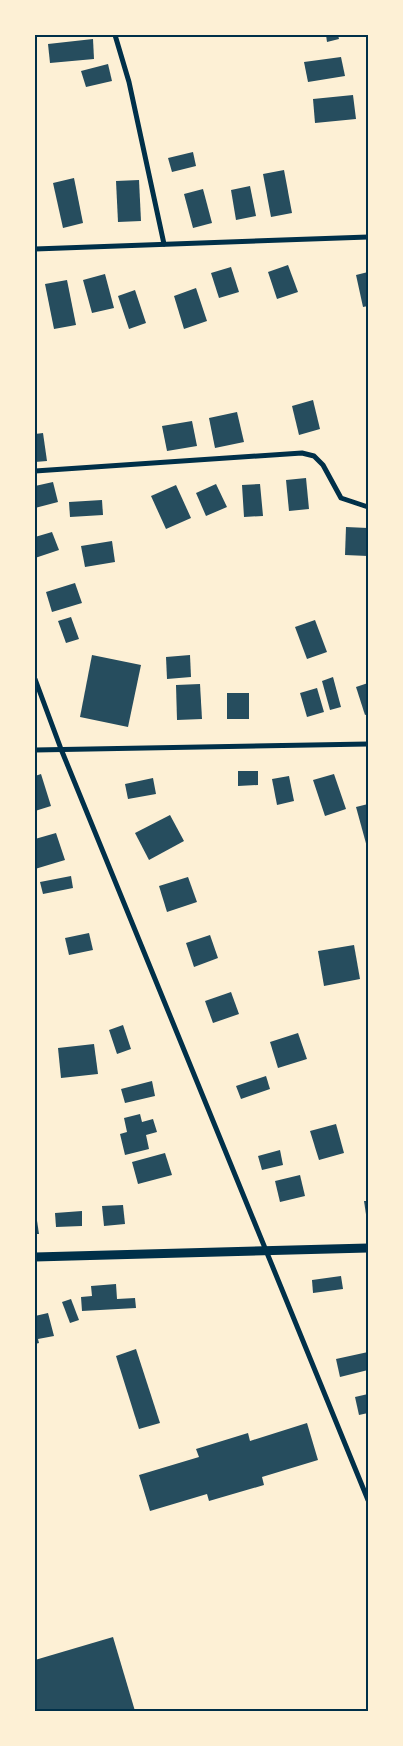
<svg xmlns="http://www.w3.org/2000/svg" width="403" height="1746" font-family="'Open Sans',sans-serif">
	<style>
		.building { fill: #264d5e }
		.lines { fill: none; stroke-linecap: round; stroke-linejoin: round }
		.minor { stroke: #003049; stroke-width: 5 }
		.tertiary { stroke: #003049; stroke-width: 9 }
		.neatline { fill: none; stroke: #003049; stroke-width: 2 }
	</style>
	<rect width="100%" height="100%" fill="#fdf0d5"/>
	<g class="building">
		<path d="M326,35H338L339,39L327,42Z"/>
		<path d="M93,39L94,59L50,63L48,44Z"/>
		<path d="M341,57L345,76L308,82L304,62Z"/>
		<path d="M108,64L112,81L86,87L81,71Z"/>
		<path d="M353,95L356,119L315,123L313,99Z"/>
		<path d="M193,152L196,166L172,172L168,158Z"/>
		<path d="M284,170L292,213L271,217L263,174Z"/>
		<path d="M74,178L83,223L63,228L53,183Z"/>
		<path d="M139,180L141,221L118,222L116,181Z"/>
		<path d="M250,186L256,216L236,220L231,190Z"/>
		<path d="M203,189L212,223L193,228L184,194Z"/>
		<path d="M288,265L298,292L277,299L268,272Z"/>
		<path d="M231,267L239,292L219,298L211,273Z"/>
		<path d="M368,272V306L363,307L356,275Z"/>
		<path d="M105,274L114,308L92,313L83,280Z"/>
		<path d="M67,280L76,325L54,329L45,284Z"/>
		<path d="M196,288L207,321L184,329L174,296Z"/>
		<path d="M135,290L146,323L129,329L118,296Z"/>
		<path d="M313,400L320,429L299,435L292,406Z"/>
		<path d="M237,412L244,442L215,448L209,418Z"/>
		<path d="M192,421L197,446L167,451L162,426Z"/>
		<path d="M43,433L47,461L35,462V434Z"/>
		<path d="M306,478L309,509L289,511L286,480Z"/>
		<path d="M53,482L58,502L35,508V486Z"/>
		<path d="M216,484L227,507L206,516L196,493Z"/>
		<path d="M260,484L263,516L244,517L242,485Z"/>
		<path d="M176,485L191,518L166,529L151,496Z"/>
		<path d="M102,500L103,515L70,517L69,502Z"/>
		<path d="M346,527L368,528V556L345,555Z"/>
		<path d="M52,532L59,550L35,558V537Z"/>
		<path d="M112,541L115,562L85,567L81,546Z"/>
		<path d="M75,583L82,603L52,612L46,592Z"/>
		<path d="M71,617L79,639L66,643L58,621Z"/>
		<path d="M315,620L327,652L307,659L295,627Z"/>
		<path d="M92,655L141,665L128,727L80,717Z"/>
		<path d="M190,655L191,677L167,679L166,657Z"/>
		<path d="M333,677L341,707L330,710L322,681Z"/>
		<path d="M368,683V714L365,715L356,687Z"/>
		<path d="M200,684L202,719L177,720L176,685Z"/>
		<path d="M317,688L324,712L307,717L300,693Z"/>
		<rect x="227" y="693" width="22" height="26"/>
		<path d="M238,771H258V785L238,786Z"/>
		<path d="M41,774L51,806L35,811V776Z"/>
		<path d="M334,774L346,809L325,816L313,780Z"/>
		<path d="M289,776L294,801L277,805L272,779Z"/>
		<path d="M153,778L156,794L128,799L125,784Z"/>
		<path d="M368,804V847H367L356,807Z"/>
		<path d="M170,815L184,841L149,860L135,833Z"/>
		<path d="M56,833L65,860L35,869V839Z"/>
		<path d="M71,876L73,888L43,894L40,882Z"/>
		<path d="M188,877L197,902L167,912L159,886Z"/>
		<path d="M89,933L93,950L69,955L65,938Z"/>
		<path d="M210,935L218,958L194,967L186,943Z"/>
		<path d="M354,945L360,979L324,986L318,951Z"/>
		<path d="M231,992L239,1014L213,1023L205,1001Z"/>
		<path d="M123,1025L131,1049L117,1054L109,1030Z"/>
		<path d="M298,1033L307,1059L278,1068L270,1042Z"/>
		<path d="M94,1044L98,1074L61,1078L58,1048Z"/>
		<path d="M266,1076L270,1089L241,1099L236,1086Z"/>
		<path d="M152,1081L155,1096L125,1103L121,1089Z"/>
		<path d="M140,1114L142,1122L153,1119L157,1132L146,1135L149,1149L125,1155L120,1134L127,1132L124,1118Z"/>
		<path d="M336,1124L344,1153L319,1160L310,1131Z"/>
		<path d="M280,1150L283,1165L262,1170L258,1156Z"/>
		<path d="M165,1153L172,1175L138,1184L132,1162Z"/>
		<path d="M300,1175L305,1196L280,1202L275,1181Z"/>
		<path d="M364,1201H368V1221H367Z"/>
		<path d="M123,1205L125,1224L104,1226L102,1206Z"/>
		<path d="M82,1211V1226L56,1227L55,1213Z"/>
		<path d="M35,1214H36L39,1234H35Z"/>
		<path d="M341,1276L343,1289L313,1293L312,1280Z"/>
		<path d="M116,1284L117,1299L135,1298L136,1308L82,1311L81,1297L92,1296L91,1286Z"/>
		<path d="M71,1299L79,1320L70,1323L62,1302Z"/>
		<path d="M48,1313L54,1336L38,1339L39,1343L35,1344V1316Z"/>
		<path d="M136,1349L160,1423L139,1429L116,1356Z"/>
		<path d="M368,1352V1370L340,1377L336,1359Z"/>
		<path d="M368,1394V1413L359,1415L355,1397Z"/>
		<path d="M307,1423L318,1460L262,1477L264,1485L209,1501L207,1494L150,1511L139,1475L199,1457L196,1449L248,1433L250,1441Z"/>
		<path d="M113,1637L135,1711H35V1660Z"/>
	</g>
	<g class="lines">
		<g class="minor">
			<path d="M115,35L129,82L164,244"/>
			<path d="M35,249L368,237"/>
			<path d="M35,471L302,453L314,456L323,465L341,498L368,507"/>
			<path d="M35,679L61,749L368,1500"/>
			<path d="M35,750L368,744"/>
		</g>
		<path class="tertiary" d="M35,1257L368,1248"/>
	</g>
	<rect width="403" height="1746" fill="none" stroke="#fdf0d5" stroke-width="72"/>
	<rect x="36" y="36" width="331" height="1674" class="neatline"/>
</svg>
